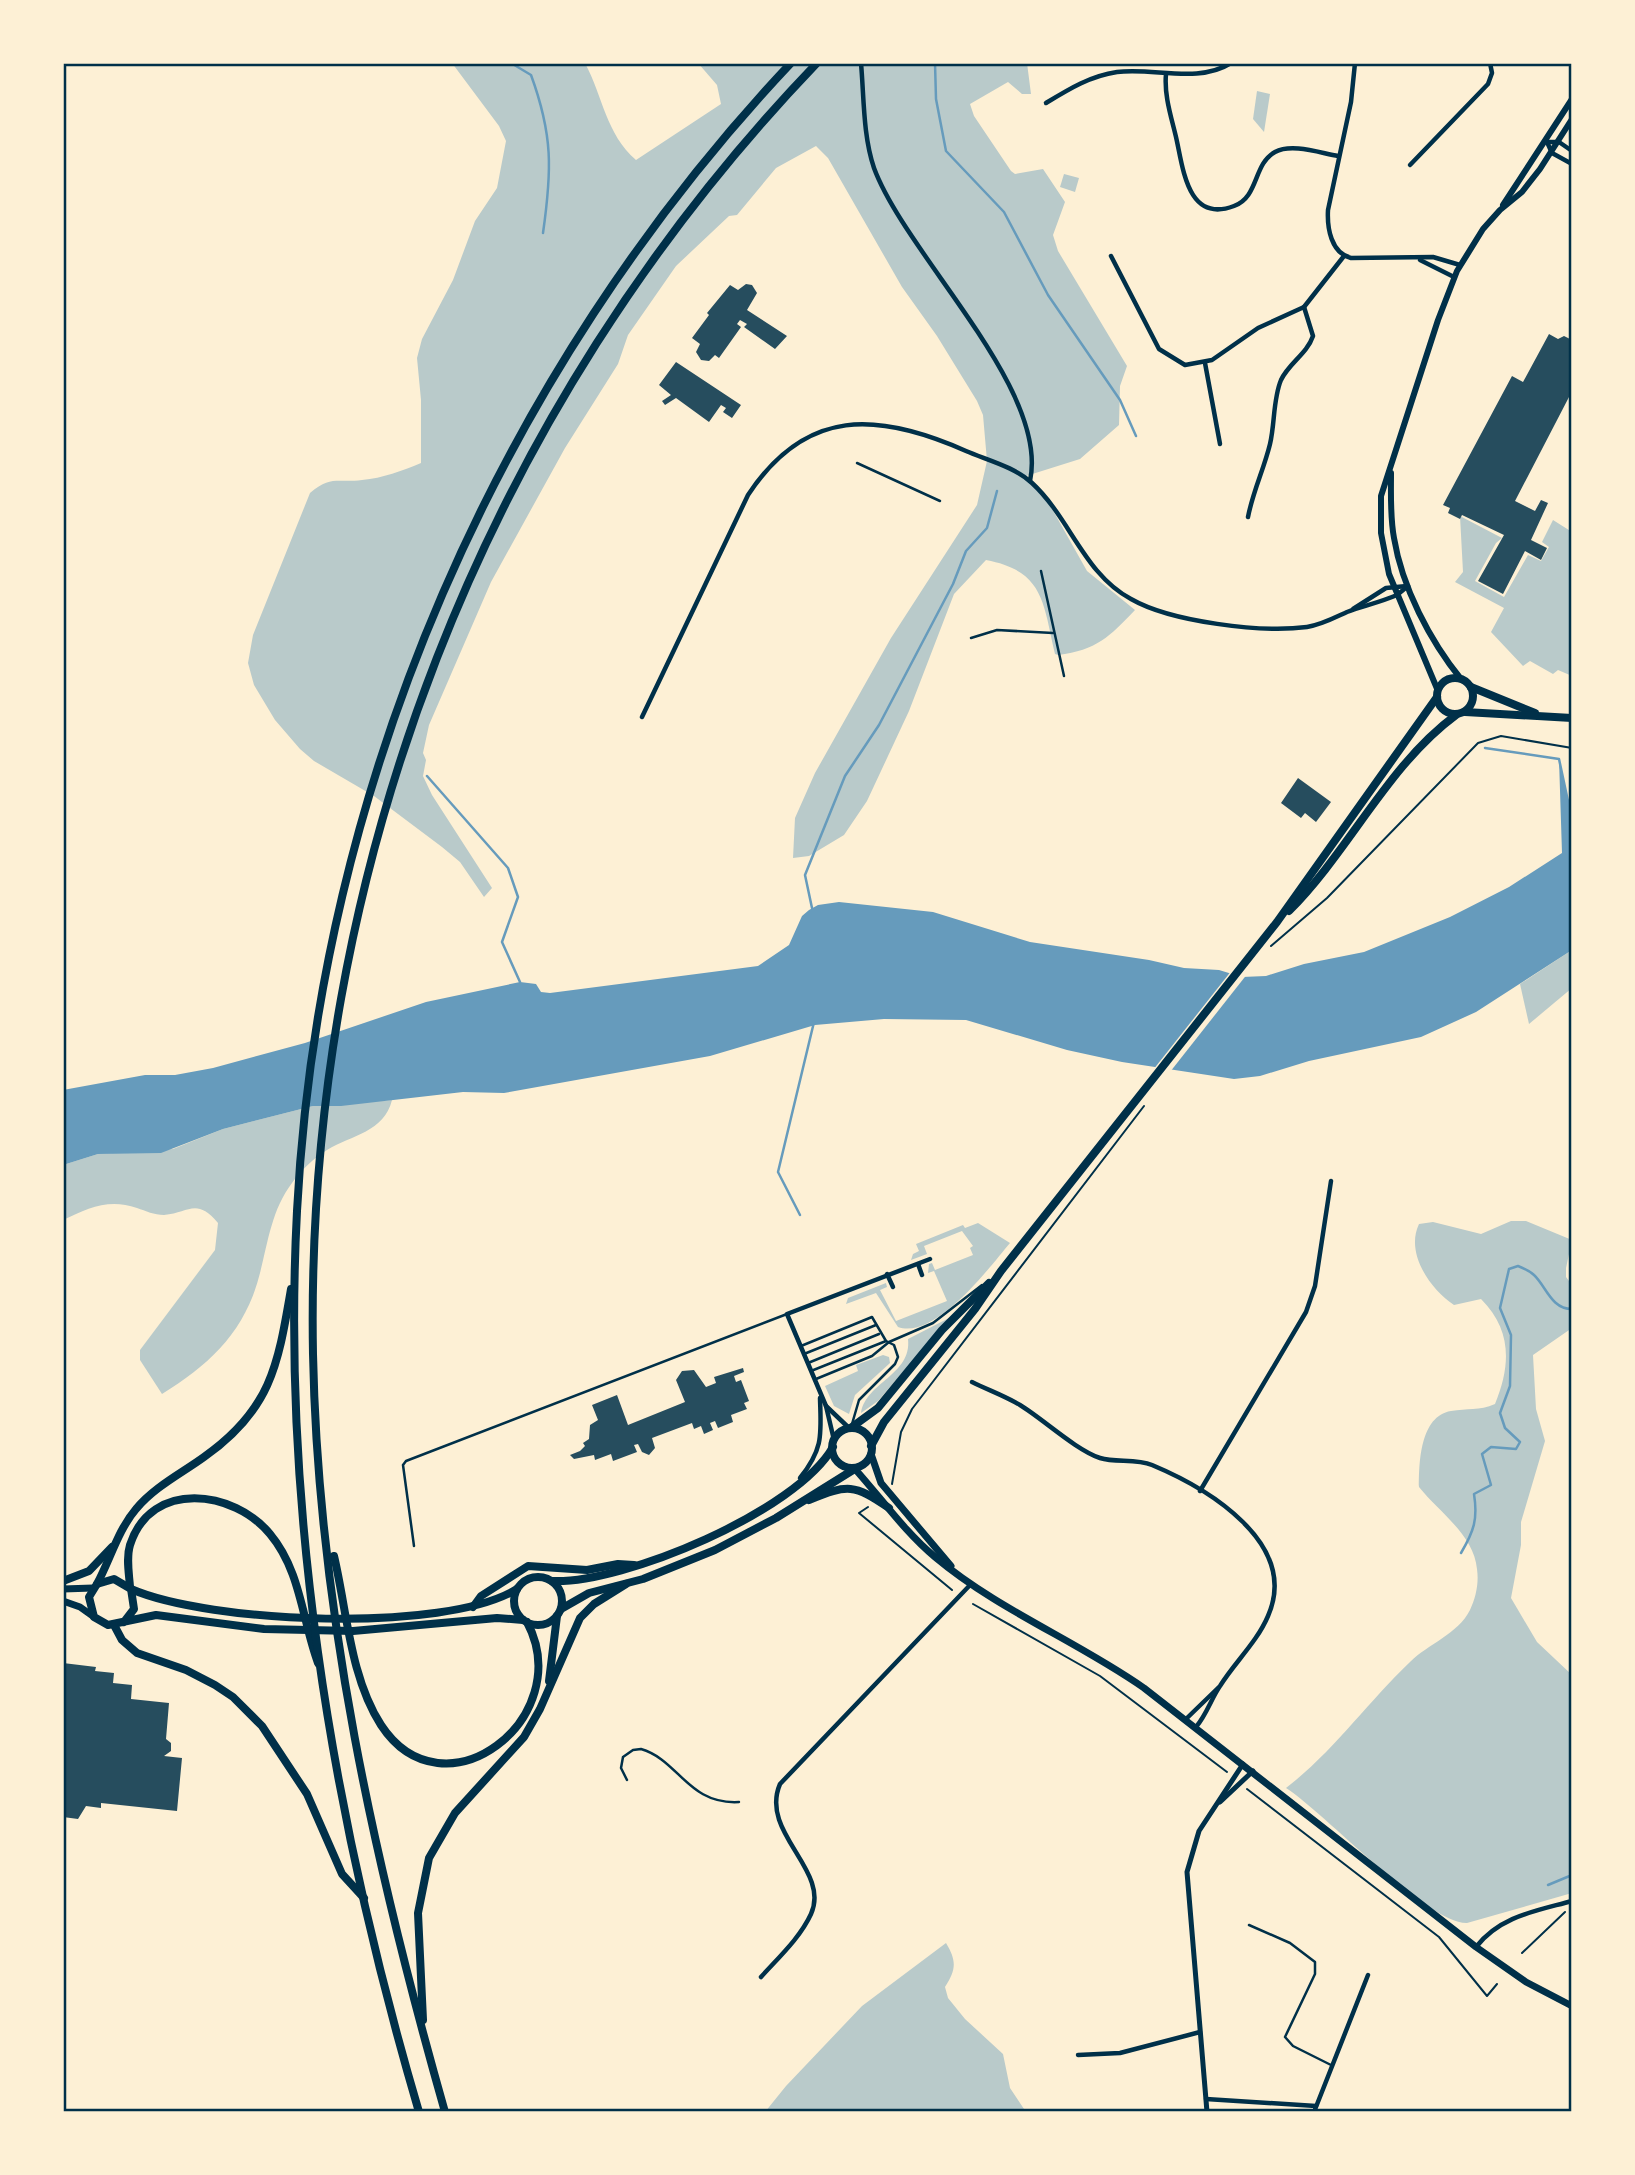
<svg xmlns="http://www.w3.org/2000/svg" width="1635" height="2175" font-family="Commissioner,sans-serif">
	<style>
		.green { fill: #b9caca }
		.water { fill: #669bbc }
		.pier { fill: #fdf0d5 }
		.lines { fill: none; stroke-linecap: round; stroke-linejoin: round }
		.stream { stroke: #669bbc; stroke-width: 2.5 }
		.building { fill: #264d5e }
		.path { stroke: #003049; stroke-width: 2 }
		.service { stroke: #003049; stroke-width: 2.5 }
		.minor { stroke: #003049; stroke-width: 4.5 }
		.tertiary { stroke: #003049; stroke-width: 5 }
		.secondary { stroke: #003049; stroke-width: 6 }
		.primary { stroke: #003049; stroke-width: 7 }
		.trunk { stroke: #003049; stroke-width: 8 }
		.motorway { stroke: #003049; stroke-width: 8 }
		.neatline { fill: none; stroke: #003049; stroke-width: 2.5 }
	</style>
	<rect width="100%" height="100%" fill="#fdf0d5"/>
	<g class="green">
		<path d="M452,63H585C603,97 606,134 636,160L721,104L717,85L698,63H1027L1031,94H1022L1008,82L970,104L974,116L1011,171L1015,174L1043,169L1065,202L1053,235L1058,251L1127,366L1120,386L1119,425L1080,459L1026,476L1051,507L1087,571L1135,610C1109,637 1097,650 1058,655L1055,654C1043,602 1044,571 986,560L954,594L909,711L867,801L844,835L809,856L793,858L795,818L815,773L891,638L977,505L987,461L983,415L977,401L937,336L902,287L828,158L816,146L776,168L737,215L729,216L676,266L628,335L618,364L565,448L491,582L429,725L423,753L426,760L423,776L432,795L492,888L484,897L460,862L442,847L374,796L314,761L300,749L275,720L254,685L248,663L253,635L310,493C331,475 337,483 362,480C383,478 402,471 421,463V400L417,358L422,339L453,280L475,221L497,188L506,141L499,126Z"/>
		<path d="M1257,91L1270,94L1264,132L1253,119Z"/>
		<path d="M1064,174L1079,178L1075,192L1060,187Z"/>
		<path d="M1460,516L1502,538L1496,543L1475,581L1504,597L1528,555L1541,561L1549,547L1542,542L1553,520L1572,532V676L1558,670L1553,674L1530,661L1523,666L1491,632L1504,608L1455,582L1463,572Z"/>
		<path d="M1572,950V988L1529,1024L1520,984Z"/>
		<path d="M392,1100C384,1132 352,1135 327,1150C314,1158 301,1170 292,1183C272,1209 268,1242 260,1273C246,1330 211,1364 162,1394L140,1360V1350L215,1250L218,1223C196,1197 189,1213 164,1215C154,1215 146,1211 137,1208C109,1198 88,1208 63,1220V1165L98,1154L173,1149L223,1129L313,1106Z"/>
		<path d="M1511,1221H1526L1572,1240L1566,1268V1277L1572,1285V1328L1533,1355L1536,1409L1545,1441L1521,1522V1545L1511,1598L1537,1642L1572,1675V1893L1467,1923C1428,1924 1325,1813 1286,1788C1333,1752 1367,1703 1410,1662C1428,1644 1458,1634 1470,1610C1476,1597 1479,1583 1477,1569C1474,1535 1439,1512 1419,1487C1419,1463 1420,1416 1451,1411C1467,1408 1479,1411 1495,1404C1511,1365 1512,1330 1481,1299L1454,1305C1430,1289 1405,1253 1419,1224L1433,1222L1481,1234Z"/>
		<path d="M978,1223L1010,1243C989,1268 935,1340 898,1327L876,1293L846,1304L848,1298L886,1283L887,1287L880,1290L896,1321L947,1301L934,1271L928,1273L929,1264L932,1263L935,1270L973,1255L970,1248L973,1246L962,1231L924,1246L927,1254L911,1260L913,1254L919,1251L916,1244L963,1225L965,1228Z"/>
		<path d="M949,1318L878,1401L861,1413C866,1382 912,1375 908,1339Z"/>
		<path d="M883,1355L889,1357L890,1363L855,1395L849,1414L834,1406L825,1386L858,1371L856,1365Z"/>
		<path d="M946,1943C957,1961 956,1970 945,1987L948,1998L965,2019L1003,2054L1010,2088L1026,2112H765L786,2086L862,2006Z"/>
	</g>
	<path class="water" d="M1559,759L1572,820V950L1476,1012L1421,1037L1309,1061L1260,1076L1234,1079L1122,1062L1067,1050L966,1020L884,1019L815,1025L710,1056L504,1093L463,1092L341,1106H313L223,1129L161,1153L98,1154L63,1165V1090L145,1075H175L213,1068L305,1043L426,1002L520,982L536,984L541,992L550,993L758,966L789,945L802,916L809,910L818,905L839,902L933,912L1030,942L1149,960L1184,968L1219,970L1242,977L1266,976L1304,964L1364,952L1450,917L1509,887L1562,853Z"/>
	<path class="pier" d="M1232,970L1248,973L1170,1072L1153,1070Z"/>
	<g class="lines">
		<g class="stream">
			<path d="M511,63L531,75C553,135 552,170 543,233"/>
			<path d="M935,63L936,99L946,151L1004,212L1048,295L1120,400L1136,436"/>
			<path d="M1485,748L1559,759L1572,820"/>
			<path d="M427,776L508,868L518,897L502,942L520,982"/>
			<path d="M812,908L805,875L845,776L879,725L953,584L966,551L987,528L997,491"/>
			<path d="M800,1215L778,1172L814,1022"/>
			<path d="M1461,1553C1474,1531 1478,1519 1474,1494L1491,1485L1482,1454L1491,1447L1516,1449L1520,1442L1505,1428L1500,1413L1510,1386L1511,1335L1500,1308L1509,1269L1518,1266C1523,1268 1530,1271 1534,1275C1546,1286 1551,1309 1572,1309"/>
			<path d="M1548,1885L1572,1875"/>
		</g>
	</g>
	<g class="building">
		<path d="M746,284L752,285L757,293L747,310L787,336L775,349L744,327L747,324L740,320L737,324L741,327L719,358L715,355L709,361L701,360L696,352L700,344L692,338L709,315L707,313L730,285L738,290Z"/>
		<path d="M1549,334L1558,339L1564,336L1572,340V398L1569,397L1515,501L1535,511L1541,500L1548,503L1531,540L1547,548L1541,560L1525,551L1503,594L1478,581L1504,535L1462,515L1460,519L1448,513L1450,508L1443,505L1512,376L1523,382Z"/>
		<path d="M676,362L741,405L732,418L723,412L726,408L721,405L709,422L676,398L665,405L662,401L671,395L659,385Z"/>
		<path d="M1298,778L1331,802L1316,822L1305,813L1301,818L1281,803Z"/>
		<path d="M743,1368L744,1372L734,1376L736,1382L741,1380L749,1401L744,1403L747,1409L731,1415L733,1422L718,1428L715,1421L710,1423L713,1430L704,1434L701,1426L694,1429L692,1423L652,1438L655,1448L649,1455L642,1452L638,1444L634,1445L637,1452L613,1461L611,1454L595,1460L594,1455L574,1459L570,1455L580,1451L585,1446L583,1443L589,1439L590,1425L598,1420L592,1405L617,1395L628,1425L685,1402L676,1380L682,1371L694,1370L706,1387L716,1383L714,1377Z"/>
		<path d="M63,1663L96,1667L95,1671L114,1673L113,1683L132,1685L131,1699L169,1703L166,1739L171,1743V1751L164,1756L182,1758L177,1811L101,1803V1808L86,1806L78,1819L63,1817Z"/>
	</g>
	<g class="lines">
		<g class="path">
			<path d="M1271,946L1327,898L1478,743L1501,736L1572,748"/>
			<path d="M892,1484L901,1432L912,1409L1144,1106"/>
			<path d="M868,1507L859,1513L952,1590"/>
			<path d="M973,1604L1100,1676L1227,1772"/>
			<path d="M1247,1789L1439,1937L1487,1996L1497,1984"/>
			<path d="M1522,1953L1565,1912"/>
		</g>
		<g class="service">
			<path d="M857,463L940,501"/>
			<path d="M1041,571L1064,676"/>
			<path d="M971,638L997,630L1053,633"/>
			<path d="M801,1346L872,1317L886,1341"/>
			<path d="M804,1354L876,1325"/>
			<path d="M808,1363L879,1334"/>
			<path d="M811,1371L886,1341L894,1345L898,1357L895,1364L859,1400L852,1424"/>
			<path d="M816,1379L872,1356L889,1342L933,1323L982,1285"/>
			<path d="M414,1546L403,1465L406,1461L787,1314"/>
			<path d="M627,1780L621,1768L623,1757L633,1750L641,1749C679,1760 688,1805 739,1802"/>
			<path d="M1249,1925L1290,1943L1315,1962V1974L1285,2037L1293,2046L1331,2065"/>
		</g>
		<g class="minor">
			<path d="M861,63C864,97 863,136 874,168C906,255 1050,389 1030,481"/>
			<path d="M1355,63L1351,102L1328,210C1327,228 1331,253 1351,258L1433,257L1460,265"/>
			<path d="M1166,74C1164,95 1171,116 1176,137C1183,167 1187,224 1234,206C1259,197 1253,164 1275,152C1292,143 1320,153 1338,156"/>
			<path d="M1046,103C1069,89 1090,76 1117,72C1153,67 1198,84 1231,63"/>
			<path d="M1572,151L1559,142H1547L1552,153L1572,164"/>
			<path d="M1410,165L1488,84L1492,73L1490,63"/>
			<path d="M1111,256L1159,349L1185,365L1212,360L1258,328L1304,307L1344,256"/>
			<path d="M1420,260L1454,277"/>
			<path d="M1205,363L1220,444"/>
			<path d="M1248,517C1253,491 1264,469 1270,444C1275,423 1273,399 1281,380C1289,363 1307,354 1313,336L1304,307"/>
			<path d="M1353,609L1386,588L1407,586"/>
			<path d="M642,717L748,495C806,407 878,412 966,451C987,460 1015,467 1032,483C1070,518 1084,574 1131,599C1171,622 1262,633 1307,627C1321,625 1334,618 1347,612C1363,606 1381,602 1397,595L1408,586"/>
			<path d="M918,1264L922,1275"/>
			<path d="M887,1274L893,1287"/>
			<path d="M972,1382C988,1390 1005,1396 1020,1405C1043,1419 1076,1450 1100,1458C1116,1463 1136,1458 1152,1465C1207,1488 1300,1543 1268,1616C1257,1642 1235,1662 1220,1686C1211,1699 1207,1714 1196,1727"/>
			<path d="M826,1406L848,1427"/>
			<path d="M834,1440L826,1406L787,1314L930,1259"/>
			<path d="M800,1478C824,1448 821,1434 820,1398"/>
			<path d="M1200,1491L1306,1312L1315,1286L1331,1181"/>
			<path d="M1186,1719L1218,1688"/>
			<path d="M1476,1947C1500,1916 1536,1911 1572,1901"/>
			<path d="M761,1977C778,1958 800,1938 811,1914C831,1870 759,1833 780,1784L971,1584"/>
			<path d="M1078,2055L1120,2053L1200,2032"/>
			<path d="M1206,2099L1316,2106"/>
			<path d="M1314,2112L1368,1975"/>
		</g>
		<g class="tertiary">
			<path d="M1220,1802L1253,1771"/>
			<path d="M1207,2112L1187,1872L1199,1831L1243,1764"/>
		</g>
		<g class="secondary">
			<path d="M1503,205L1572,99"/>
			<path d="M1391,473C1391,495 1390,517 1394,538C1402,587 1430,641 1461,679"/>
			<path d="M1438,691L1389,574L1381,533V496L1438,320L1457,271L1483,229L1500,210L1522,192L1540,169L1572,119"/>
		</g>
		<g class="primary">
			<path d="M871,1454L881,1483L951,1566"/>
			<path d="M855,1469C881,1498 905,1532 935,1557C998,1610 1077,1641 1144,1688L1476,1947L1526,1982L1572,2006"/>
			<path d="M63,1589L93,1588"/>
			<path d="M63,1601L80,1607L94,1617"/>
		</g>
		<g class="trunk">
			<circle cx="1455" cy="696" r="18"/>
			<path d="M1471,687L1535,713"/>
			<path d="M1465,712L1572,718"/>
			<path d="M1289,911C1350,850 1387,766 1456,715"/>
			<path d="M852,1427L878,1408L942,1330L989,1283"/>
			<circle cx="852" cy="1448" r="20"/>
			<path d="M871,1446L884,1422L975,1309L1001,1271L1277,922L1437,697"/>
			<path d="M809,1500C848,1484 854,1484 889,1508"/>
			<circle cx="538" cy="1601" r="24"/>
			<path d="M552,1581C624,1584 797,1511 833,1447"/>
			<path d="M131,1589C209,1623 444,1634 517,1589"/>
			<path d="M473,1607L481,1596L528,1566L587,1570L618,1564L634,1565"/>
			<path d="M561,1609L589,1593L643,1579L715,1550L776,1518L853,1470"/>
			<path d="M124,1622L134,1609L131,1589L114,1579L97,1584L89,1597L94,1617L108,1625L156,1615L264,1629L353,1631L497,1618L523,1620"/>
		</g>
		<g class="motorway">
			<path d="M334,1556C347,1611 350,1677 381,1725C444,1821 578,1718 527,1622"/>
			<path d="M63,1581L89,1571L112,1547"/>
			<path d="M97,1584C110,1560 118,1530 136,1509C154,1487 182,1473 204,1457C271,1410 278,1365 291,1289"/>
			<path d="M130,1587C129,1573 126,1558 130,1545C151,1479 234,1490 270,1534C301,1571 302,1620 318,1663"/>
			<path d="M114,1625L122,1640L137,1653L186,1670L215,1685L233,1697L262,1726L307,1794L342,1874L364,1898"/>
			<path d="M549,1681L557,1616"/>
			<path d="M423,2020L418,1913L429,1858L455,1813L524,1737L540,1709L580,1618L594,1604L626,1584"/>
			<path d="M419,2112C334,1823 281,1513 297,1211C319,785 499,373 791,63"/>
			<path d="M445,2112C375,1866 318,1611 313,1354C304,873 484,410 817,63"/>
		</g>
	</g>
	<rect width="1635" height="2175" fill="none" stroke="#fdf0d5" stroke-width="130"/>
	<rect x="65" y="65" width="1505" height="2045" class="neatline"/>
</svg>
